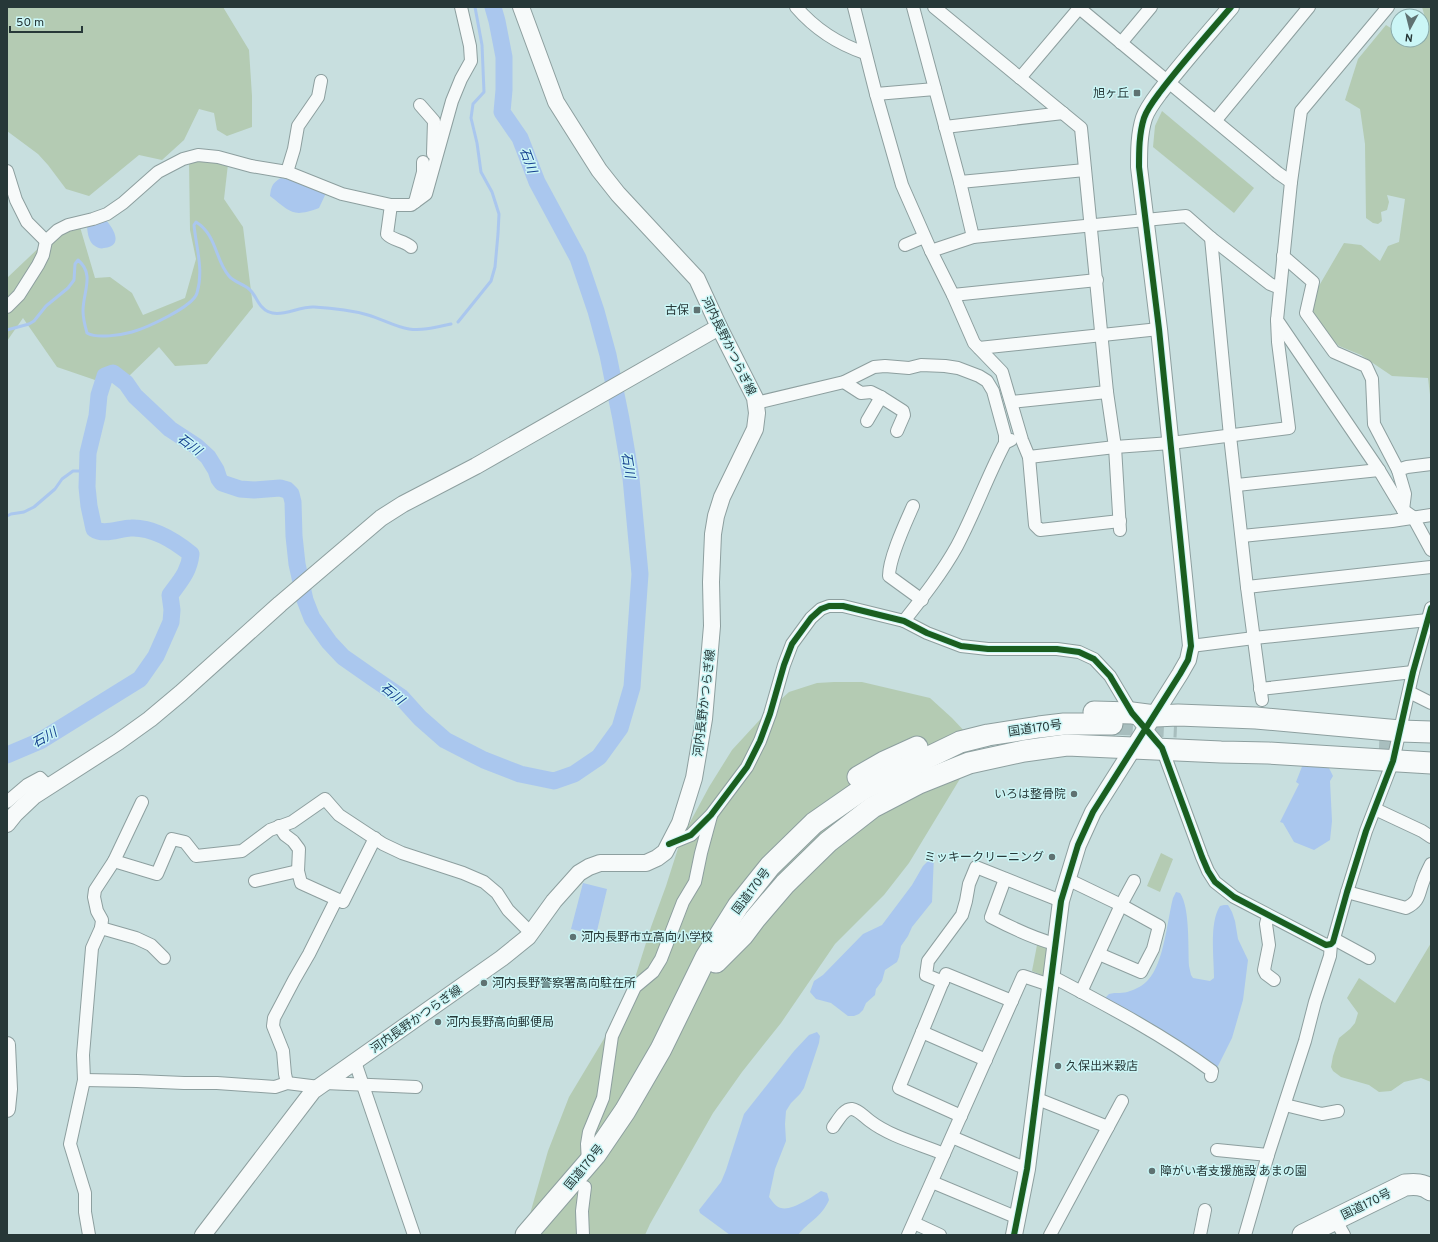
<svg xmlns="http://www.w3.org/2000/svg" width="1438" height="1242" font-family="Overpass,'Noto Sans JP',sans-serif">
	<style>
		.green { fill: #b4cbb3 }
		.water { fill: #aac7ee }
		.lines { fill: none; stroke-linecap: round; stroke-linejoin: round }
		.stream { stroke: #aac7ee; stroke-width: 3 }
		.river { stroke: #aac7ee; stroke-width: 17 }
		.highway-tunnel { stroke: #a8bebe; stroke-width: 21; stroke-dasharray: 21 10; stroke-linecap: butt }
		.street-casing { stroke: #8d9f9f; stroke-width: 14 }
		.secondary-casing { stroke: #8d9f9f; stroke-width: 18 }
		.highway-casing { stroke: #8d9f9f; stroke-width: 23 }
		.street { stroke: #f7fafa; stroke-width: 12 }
		.secondary { stroke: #f7fafa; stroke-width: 16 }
		.highway { stroke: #f7fafa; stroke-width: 21 }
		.cycleway-casing { stroke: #cbf6f6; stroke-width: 8 }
		.cycleway { stroke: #1b5e20; stroke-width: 6 }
		.poi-dot { fill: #5f7272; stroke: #cbf6f6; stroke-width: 1.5 }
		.labels { text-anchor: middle; stroke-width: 3; stroke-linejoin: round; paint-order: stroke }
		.poi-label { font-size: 12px; fill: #273838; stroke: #cbf6f6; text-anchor: start }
		.street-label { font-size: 12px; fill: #273838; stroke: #cbf6f6 }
		.water-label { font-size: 13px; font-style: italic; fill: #164190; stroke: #cbf6f6 }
	</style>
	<rect width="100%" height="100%" fill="#c8dfdf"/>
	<g class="green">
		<path d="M7,7H223L249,50L252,96V127L227,136L217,130L214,113L199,109L184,140L162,160L139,155L89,196L66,189L48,165L38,154L7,131Z"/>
		<path d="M1422,7H1431V403L1428,378L1392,376L1361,355L1339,346L1325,334L1311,314L1316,291L1344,243L1361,245L1380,261L1388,246L1399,242L1405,199L1387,195L1389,202L1387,210L1381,212L1382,221L1378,224L1373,223L1366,218L1365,144L1360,109L1345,100L1358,59L1386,25L1394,30L1398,29V40H1422V17L1424,14Z"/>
		<path d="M1162,111L1254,188L1234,213L1153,147L1155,126Z"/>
		<path d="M189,160L228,164L224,199L243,227L253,307L207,364L175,366L159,347L129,376L95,380L57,367L23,318L7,341V278L46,241L56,236L80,227L95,278L110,277L132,293L143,315L185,298L196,259L190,230Z"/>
		<path d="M834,682H862L930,698L952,718L968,735L975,754L909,863L884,895L835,944L781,1023L742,1072L713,1113L650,1224L645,1235H526L530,1214L548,1151L569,1097L614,1022L634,981L651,927L666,886L681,839L709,787L732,750L768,711L789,692L817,683Z"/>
		<path d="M1161,853L1173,859L1160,892L1147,886Z"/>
		<path d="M1038,940L1049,944L1044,976L1032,971Z"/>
		<path d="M1431,943V1082L1421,1078L1404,1082L1391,1091L1379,1092L1369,1085L1341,1077L1333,1071L1331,1067L1333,1056L1339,1038L1350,1029L1355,1023L1358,1013L1347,998L1359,978L1395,1003Z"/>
	</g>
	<g class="water">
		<path d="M281,178L303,182L327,191L319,208C292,218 291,212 270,196C271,187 272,183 281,178Z"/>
		<path d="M104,218C113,227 125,246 104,248C101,249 98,248 95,246C88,242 87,230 87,223Z"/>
		<path d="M1303,764L1328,766L1333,776L1330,781L1332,821L1330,840L1314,850L1294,842L1283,823L1280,822L1299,784L1296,782Z"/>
		<path d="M934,855L932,902L912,927L908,936L901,946L899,957L897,962L885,970L882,981L876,989L875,995L866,1003L863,1010L859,1014L854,1016H848L831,1003L816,999L810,992L814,981L823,975L863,934L882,925L912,885L923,866Z"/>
		<path d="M583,883L607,889L596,935L571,929Z"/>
		<path d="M1176,892L1180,893C1190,907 1188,948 1189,966L1191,975L1193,978L1210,981L1214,978C1214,958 1209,923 1220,906L1224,905H1228L1232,912L1235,921L1238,939L1248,960L1243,1000L1232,1038L1216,1070L1105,1002L1106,997L1109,994C1116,992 1123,994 1130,991C1136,989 1144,985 1148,980C1164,963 1167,921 1173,898Z"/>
		<path d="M817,1032L820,1036L819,1043L804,1088L800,1094L791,1103L786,1111L785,1124L786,1141L775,1169L769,1197C772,1201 776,1207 781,1208C792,1211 812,1197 821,1191L827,1193L829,1200C821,1218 809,1221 798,1235H730L700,1213L699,1210L721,1182L726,1170L744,1114L794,1051L809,1035Z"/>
	</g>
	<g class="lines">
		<g class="stream">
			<path d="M458,322L491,281L495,267L498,234L499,214L492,192L481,172L477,143L471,118L473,104L484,92L482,45L475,7"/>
			<path d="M7,330L29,324L34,321L46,306L68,288L74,280L75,264L78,260C95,274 83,292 83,311C83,318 85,326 87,333C97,339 121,335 132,332C146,328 193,307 197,293C204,270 196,247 194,225L196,222C217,235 215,260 229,276C234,282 243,284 249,289C255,294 257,302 262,307C275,322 297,306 314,307C332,308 351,310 368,315C382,319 395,327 409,329C423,331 437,327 451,324"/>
			<path d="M7,516L11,514L24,512L34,507L55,489L62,479L73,471H87"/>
		</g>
		<path class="river" d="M7,755L40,741L140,679L156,656L171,622L172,610L170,595C180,581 189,572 191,554C175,541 153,527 131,528C120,528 104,536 94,529L89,506L87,487L88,453L97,416L99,395L105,376L113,373L126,383L135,396L170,429L196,446L208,457L216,470L219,479L222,483L240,489L254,490L280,488L287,490L291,494L293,502L294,536L297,564L305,600L312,618L329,642L343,657L373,678L401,697L420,718L445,740L484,760L520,774L554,781L574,774L599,757L620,728L632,687L640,574L631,478L621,419L608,355L596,311L578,258L537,182L520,138L502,112L504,90V57L497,21L493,7"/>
		<g class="highway-tunnel">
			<path d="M1112,724L1177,727"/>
			<path d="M1379,748L1406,749"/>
		</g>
		<defs>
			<g id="street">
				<path d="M796,7C815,29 838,44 865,53"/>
				<path d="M854,7L876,94L902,185L931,251L953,295L974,343L1002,372L1022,440L1029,457L1035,525L1040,530L1120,521"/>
				<path d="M913,7L960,182L973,237"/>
				<path d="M934,7L1081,128L1107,392L1115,447L1120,530"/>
				<path d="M1078,7L1278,173L1291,182"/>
				<path d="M1388,7L1301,111L1291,182L1277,320L1379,470L1403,510L1413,517L1431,550"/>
				<path d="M1121,43L1151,7"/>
				<path d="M1020,78L1080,7"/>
				<path d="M876,94L935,89"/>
				<path d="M420,105L434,121L433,154"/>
				<path d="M1216,120L1309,7"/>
				<path d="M945,127L1063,113"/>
				<path d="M7,171L16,200L27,222L46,241"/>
				<path d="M287,172L294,149L298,126L318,97L321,81"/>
				<path d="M960,182L1085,170"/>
				<path d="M415,202L423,172V162"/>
				<path d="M391,205L387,234C393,241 404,240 411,247"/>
				<path d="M1211,238L1230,436L1247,587L1262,700"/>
				<path d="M905,245L924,237"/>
				<path d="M931,251L973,237L1186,216L1211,238L1270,284L1280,288"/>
				<path d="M1283,256L1313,282L1306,313L1334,352L1366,366L1372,379L1374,424L1398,470"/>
				<path d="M953,295L1097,280"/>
				<path d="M7,307L19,295L38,265L43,255L46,241L58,230L68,225L93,219L107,214L123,203L158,172L183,159L198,155L218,157L251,166L287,172L342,194L391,205H411L426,194L452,101L461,79L471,61L470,46L461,7"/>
				<path d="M979,348L1159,329"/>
				<path d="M844,382L861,393L871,392L881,397L903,411L904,415L897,431"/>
				<path d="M1012,402L1107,392"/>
				<path d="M756,403L844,382L874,367L885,366L909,368L921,365L945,366L958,368L979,376L987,381L993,391L1005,435V443"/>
				<path d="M867,421L881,397"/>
				<path d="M1029,457L1115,447L1171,443L1289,428L1278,342L1277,320"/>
				<path d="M1237,485L1379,470"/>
				<path d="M913,506C905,524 889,558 889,576L922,600"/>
				<path d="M1403,510L1405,494L1398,470L1407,467L1431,464"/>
				<path d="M1242,536L1392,521L1431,515"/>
				<path d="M1247,587L1431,567"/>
				<path d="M904,621C923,597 942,573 957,546C975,512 987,477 1005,443L1011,440"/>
				<path d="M1191,646L1254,638L1428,620"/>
				<path d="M1260,689L1413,672"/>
				<path d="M1409,692L1431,703"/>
				<path d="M7,802L27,785L40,778L48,786"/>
				<path d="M1375,809L1422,831L1431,837"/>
				<path d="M279,826L285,835L293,841L299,849L298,871"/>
				<path d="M669,844L691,835L711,815L747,767L760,741L770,714L784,665L792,644L811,618L821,609L829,606H843L904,621L927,633L961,646L988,649H1057L1079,652L1094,659L1110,676L1132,713L1162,748L1202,857L1208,871L1215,882L1234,897L1326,945L1331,944L1333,942L1347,892L1366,831L1393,761L1413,672L1431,608"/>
				<path d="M114,861L157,874L172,839L185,842L196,856L242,851L270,830L292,822L325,799L339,815L383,844L402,853L463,873L484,882L497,893L508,910L531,933"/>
				<path d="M1005,879L991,917C1012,928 1033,938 1055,944"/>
				<path d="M1067,879L1121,905L1159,926L1153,949L1141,972L1099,954"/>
				<path d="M255,881L298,871L301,883L343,902L375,838"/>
				<path d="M1347,892L1406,908C1420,901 1418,895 1423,882C1425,876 1428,870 1431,864"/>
				<path d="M1268,916L1266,924L1269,945L1264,970L1266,974L1274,980"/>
				<path d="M101,928L136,938L151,945L164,958"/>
				<path d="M1334,939L1369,958"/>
				<path d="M1051,976C1106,1005 1162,1034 1212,1071L1211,1076"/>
				<path d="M943,982L926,975L928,961L931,957L962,915L966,901L969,884L976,867L1061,901"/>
				<path d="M1081,992L1121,905L1134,881"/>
				<path d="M922,1032L986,1060"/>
				<path d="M355,1062L414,1235"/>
				<path d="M84,1080L137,1081L184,1083H217L275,1087L287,1083L319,1087"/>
				<path d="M287,1083L285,1074L283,1051L273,1026L274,1018L294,980L309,954L336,900"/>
				<path d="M325,1083L416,1087"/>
				<path d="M1035,1098L1108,1127"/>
				<path d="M1285,1105L1322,1114L1338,1111"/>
				<path d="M961,1116L899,1088L946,974L1012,1001"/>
				<path d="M833,1127C837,1122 844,1108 852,1109C859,1110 864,1117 870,1121C891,1137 920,1144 944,1154"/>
				<path d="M952,1137L1027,1169"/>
				<path d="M1217,1150L1268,1155"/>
				<path d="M588,1163L587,1144L589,1132L603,1098L612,1036L635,987L653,972L661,959L683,902L695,882L701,853L711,816"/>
				<path d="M932,1182L1018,1218"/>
				<path d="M1335,1219L1344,1235"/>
				<path d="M914,1223L940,1235"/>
				<path d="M89,1235L85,1212V1193L70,1144L84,1080L83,1055L92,948L101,928L102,920L97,911L94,897L95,890L114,861L142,802"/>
				<path d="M583,1235L582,1211L585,1187"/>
				<path d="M908,1235L1023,976L1050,985"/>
				<path d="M1050,1235L1122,1101"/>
				<path d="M1200,1235L1205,1210"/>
				<path d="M1245,1235L1268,1155L1305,1041L1315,1002L1330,956L1331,944"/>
			</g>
			<g id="secondary">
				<path d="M7,824L15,814L34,796L118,742L150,719L181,693L280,604L381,518L403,504L476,466L719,327"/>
				<path d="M7,1045L9,1089L7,1109"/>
				<path d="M203,1235L313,1091L502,958L528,937L554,901L579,873L589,867L600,863H646L657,858L665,852L680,823L694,778L704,719L712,626L711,582L713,534L716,516L722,497L755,429L757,413L755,398L719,327L697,279L618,194L599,170L556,102L521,7"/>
				<path d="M1014,1235L1027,1169L1061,901L1078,845L1093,812L1180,674L1188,660L1191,646L1159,329L1139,167C1139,151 1139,134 1144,118C1147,109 1154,100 1160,92C1182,63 1207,35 1231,7"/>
			</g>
			<g id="highway">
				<path d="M1094,712L1132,713L1155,716L1178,715L1256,718L1400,731L1431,732"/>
				<path d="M858,777L884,762L917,747"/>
				<path d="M716,962L743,935L755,919L785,884L828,842L873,807L919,783L969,763L1024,751L1067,745L1221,752L1268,753L1431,763"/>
				<path d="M526,1235L595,1155L625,1111L661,1049L706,957L738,906L770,866L814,823L863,789L960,742L988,735L1039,727L1064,724H1112"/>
				<path d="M1303,1235L1405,1185C1415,1184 1423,1184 1431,1190"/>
			</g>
		</defs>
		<use href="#street" class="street-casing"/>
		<use href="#secondary" class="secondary-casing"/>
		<use href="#highway" class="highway-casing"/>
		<use href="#street" class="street"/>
		<use href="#secondary" class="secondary"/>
		<use href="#highway" class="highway"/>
		<defs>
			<g id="cycleway">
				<path d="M669,844L691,835L711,815L747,767L760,741L770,714L784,665L792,644L811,618L821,609L829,606H843L904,621L927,633L961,646L988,649H1057L1079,652L1094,659L1110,676L1132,713L1162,748L1202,857L1208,871L1215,882L1234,897L1326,945L1331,944L1333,942L1347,892L1366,831L1393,761L1413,672L1431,608"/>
				<path d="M1014,1235L1027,1169L1061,901L1078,845L1093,812L1180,674L1188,660L1191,646L1159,329L1139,167C1139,151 1139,134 1144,118C1147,109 1154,100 1160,92C1182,63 1207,35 1231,7"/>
			</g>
		</defs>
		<use href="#cycleway" class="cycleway-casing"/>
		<use href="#cycleway" class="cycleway"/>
	</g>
	<g class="poi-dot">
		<rect x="1133" y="89" width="8" height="8" rx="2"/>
		<rect x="693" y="306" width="8" height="8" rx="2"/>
		<circle cx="1074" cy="794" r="4"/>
		<circle cx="1052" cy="857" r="4"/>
		<circle cx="573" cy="937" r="4"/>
		<circle cx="484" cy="983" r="4"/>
		<circle cx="438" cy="1022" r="4"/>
		<circle cx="1058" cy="1066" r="4"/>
		<circle cx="1152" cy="1171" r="4"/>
	</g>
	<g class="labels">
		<g class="poi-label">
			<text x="1129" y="97" text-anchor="end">旭ヶ丘</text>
			<text x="689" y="314" text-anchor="end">古保</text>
			<text x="1066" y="798" text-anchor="end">いろは整骨院</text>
			<text x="1044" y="861" text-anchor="end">ミッキークリーニング</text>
			<text x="581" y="941">河内長野市立高向小学校</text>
			<text x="492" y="987">河内長野警察署高向駐在所</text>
			<text x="446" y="1026">河内長野高向郵便局</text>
			<text x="1066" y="1070">久保出米穀店</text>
			<text x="1160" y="1175">障がい者支援施設 あまの園</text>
		</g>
		<g class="street-label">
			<text transform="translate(729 346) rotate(64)" y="4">河内長野かつらぎ線</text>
			<text transform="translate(704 703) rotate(-83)" y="4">河内長野かつらぎ線</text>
			<text transform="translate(1035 728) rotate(-8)" y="4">国道170号</text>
			<text transform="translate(751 891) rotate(-53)" y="4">国道170号</text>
			<text transform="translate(416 1019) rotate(-35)" y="4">河内長野かつらぎ線</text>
			<text transform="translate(584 1167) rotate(-51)" y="4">国道170号</text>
			<text transform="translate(1366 1204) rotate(-26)" y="4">国道170号</text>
		</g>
		<g class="water-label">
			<text transform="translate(529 160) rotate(70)" y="5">石川</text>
			<text transform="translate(190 444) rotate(37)" y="5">石川</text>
			<text transform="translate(629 465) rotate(81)" y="5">石川</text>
			<text transform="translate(393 693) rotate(39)" y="5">石川</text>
			<text transform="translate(44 737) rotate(-29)" y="5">石川</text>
		</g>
	</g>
	<rect width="1438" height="1242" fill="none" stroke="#273838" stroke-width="16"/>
	<g transform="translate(1410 28) rotate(187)"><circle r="19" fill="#cbf6f6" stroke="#89aaaa"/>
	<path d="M0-3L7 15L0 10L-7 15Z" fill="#5f7272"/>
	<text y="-6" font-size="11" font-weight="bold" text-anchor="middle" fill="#273838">N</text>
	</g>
	<path d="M10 26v6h72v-6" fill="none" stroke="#273838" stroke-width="2"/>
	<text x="16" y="26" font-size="12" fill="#273838" stroke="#cbf6f6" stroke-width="3" paint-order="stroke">50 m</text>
</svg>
